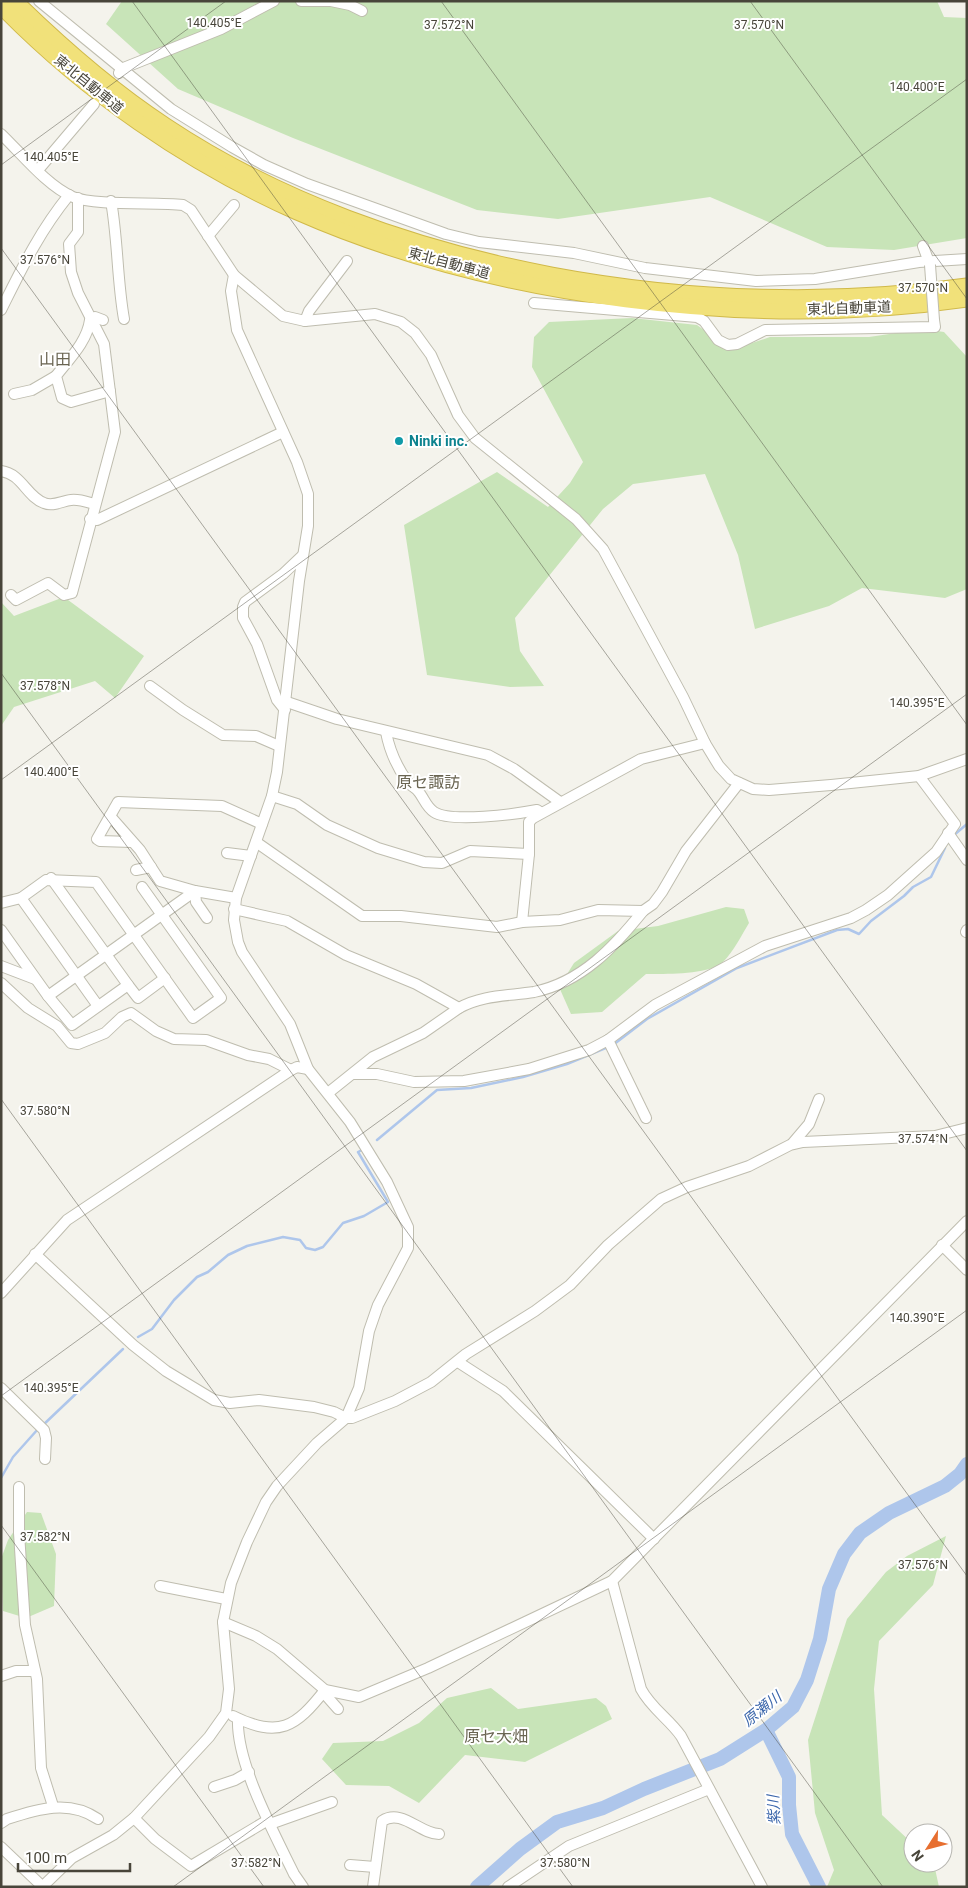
<svg xmlns="http://www.w3.org/2000/svg" width="968" height="1888" font-family="Roboto,'Noto Sans JP',sans-serif">
	<style>
		.green { fill: #c8e4b8 }
		.lines { fill: none; stroke-linecap: round; stroke-linejoin: round }
		.stream { stroke: #aec6eb; stroke-width: 2.5 }
		.river { stroke: #aec6eb; stroke-width: 14 }
		.minor-casing { stroke: #bfbdaf; stroke-width: 12 }
		.highway-casing { stroke: #d0b94a; stroke-width: 17 }
		.minor { stroke: #fff; stroke-width: 10 }
		.highway { stroke: #f1e17a; stroke-width: 15 }
		.minor-bridge-casing { stroke: #bfbdaf; stroke-width: 12; stroke-linecap: butt }
		.minor-bridge { stroke: #fff; stroke-width: 10 }
		.ticks { fill: none; stroke: #48453a; stroke-width: 1; stroke-opacity: 0.45 }
		.culture-dot { fill: #0f9aa8; stroke: #fff; stroke-width: 2 }
		.labels { text-anchor: middle; stroke-width: 4; stroke-linejoin: round; paint-order: stroke }
		.street-label { font-size: 14px; fill: #48453a; stroke: #fff }
		.culture-label { font-size: 14px; font-weight: bold; fill: #0d838f; stroke: #fff; text-anchor: start }
		.water-label { font-size: 15px; font-style: italic; fill: #3b66ab; stroke: #fff }
		.quarter-label { font-size: 16px; fill: #6a6552; stroke: #fff }
		.ticks-label { font-size: 12px; text-anchor: middle; fill: #48453a; stroke: #fff; stroke-width: 4; stroke-linejoin: round; paint-order: stroke }
	</style>
	<rect width="100%" height="100%" fill="#f4f3ec"/>
	<g class="green">
		<path d="M122,1H937L944,17L967,18V238L894,250L827,247L710,197L558,219L477,210L293,138L178,89L106,24Z"/>
		<path d="M632,318L697,325L731,350L770,337H869L923,329L944,332L967,357V589L945,598L862,588L829,606L755,629L738,555L705,474L633,484L603,509L515,618L520,651L544,686L510,687L427,675L404,525L497,472L548,507L570,483L583,462L532,367L534,337L549,322Z"/>
		<path d="M64,597L144,656L115,698L95,681L14,707L1,726V602L14,616Z"/>
		<path d="M726,907L744,909L749,923C741,936 734,951 723,962C709,975 665,974 646,974L602,1012L571,1014L559,987L574,963L618,931L658,926Z"/>
		<path d="M27,1512L41,1513L56,1554L54,1606L26,1618L3,1611L1,1559L8,1540Z"/>
		<path d="M946,1536L933,1585L879,1641L874,1689L882,1815L913,1844V1863L934,1864L939,1887H827L834,1870L815,1813L808,1740L847,1619L886,1572L907,1556Z"/>
		<path d="M491,1688L518,1709L596,1698L606,1706L612,1719L525,1762L465,1755L419,1803L389,1786L346,1785L322,1759L333,1743L383,1741L419,1723L447,1698Z"/>
	</g>
	<g class="lines">
		<g class="stream">
			<path d="M954,835L967,824"/>
			<path d="M613,1045L647,1019L737,968L837,930L848,929L859,934L871,921L904,896L913,887L931,877L945,848"/>
			<path d="M377,1140L437,1090L471,1088L523,1077L567,1064L608,1047"/>
			<path d="M138,1337L152,1329L174,1300L197,1277L208,1272L228,1255L247,1246L283,1237L300,1240L306,1248L315,1250L323,1247L343,1223L364,1216L388,1202L358,1152L362,1150"/>
			<path d="M42,1426L123,1349"/>
			<path d="M1,1478L13,1457L38,1429"/>
		</g>
		<g class="river">
			<path d="M766,1730L789,1777V1805L792,1834L819,1887"/>
			<path d="M477,1887L520,1849L557,1822L603,1808L644,1789L720,1759L766,1730L793,1707L807,1680L820,1639L829,1589L844,1554L860,1533L889,1513L945,1486L960,1474L967,1464"/>
		</g>
		<defs>
			<g id="minor">
				<path d="M39,1L171,109L232,147L264,165L307,184L446,234L479,242L574,253L645,268L756,281L815,279L919,262L967,259"/>
				<path d="M301,1H331L350,5L362,11"/>
				<path d="M119,73L121,69L221,29L274,1"/>
				<path d="M1,134C21,153 47,186 73,197C95,206 155,202 183,205L191,210L234,275L283,316L305,321L375,314L401,322L415,333L431,355L458,415L475,438L576,519L603,549L683,697L705,743L719,766L731,779L753,789L769,790L831,785L919,776L967,759"/>
				<path d="M38,170L94,104"/>
				<path d="M111,201C118,240 117,280 124,319"/>
				<path d="M208,236L234,205"/>
				<path d="M923,246L930,265"/>
				<path d="M534,303L697,317L704,321L718,340L728,345L737,344L765,330L935,327L934,320"/>
				<path d="M1,310C22,268 39,232 69,195"/>
				<path d="M103,320L95,317L90,320C87,342 69,359 56,376L62,398L71,402L110,391"/>
				<path d="M305,321L309,311L347,261"/>
				<path d="M14,394L32,390L56,376"/>
				<path d="M1,471C22,474 26,496 44,503C53,507 62,501 71,500C79,499 87,502 94,504"/>
				<path d="M90,519L97,520L283,432"/>
				<path d="M11,595L16,600L48,583L64,595L72,593L115,432L104,344L78,293L71,272L69,244L78,232V198"/>
				<path d="M150,686L183,710L223,735L256,736L279,746"/>
				<path d="M287,702L337,719L488,755L514,769L560,802"/>
				<path d="M285,710L277,700L257,644L243,618V607L245,602L283,574L303,555"/>
				<path d="M386,732C389,748 397,767 407,781C409,785 415,787 418,791C424,798 426,807 434,812C451,823 516,814 537,810L540,812"/>
				<path d="M272,796L297,804L327,825L378,848L424,862L442,863L470,851L529,854"/>
				<path d="M110,816L140,850L160,881L195,891L196,902L207,918"/>
				<path d="M948,833L967,860"/>
				<path d="M132,842L100,841L97,839L118,802L222,806L262,824"/>
				<path d="M256,842L362,916H401L497,927L522,922L560,920L598,910L643,911L653,904L662,892L686,851L739,783"/>
				<path d="M227,853L251,856"/>
				<path d="M136,870L151,867"/>
				<path d="M21,898L98,1006"/>
				<path d="M1,903L21,898L46,880L96,882L193,1018L221,998L142,887"/>
				<path d="M234,909L287,921L346,955L416,984L459,1008L423,1033L373,1057L328,1093"/>
				<path d="M522,922L529,854V822L533,818L641,759L705,743"/>
				<path d="M1,930L48,996L72,1025L128,985L51,878"/>
				<path d="M966,932L967,930"/>
				<path d="M1,966L35,979"/>
				<path d="M1,983L28,1008L57,1026L71,1043L78,1044L105,1033L122,1017L131,1013L156,1031L174,1039L206,1040L248,1055L269,1059L291,1070"/>
				<path d="M128,985L138,998L165,978"/>
				<path d="M48,996L195,891L236,898"/>
				<path d="M459,1008C482,995 508,996 534,992C582,982 614,947 643,911"/>
				<path d="M608,1040L646,1118"/>
				<path d="M353,1074H377L414,1082L464,1081L529,1069L589,1050L608,1040L655,1005L765,946L851,918L866,910L888,895L936,852L955,824L919,776"/>
				<path d="M792,1144L809,1124L819,1099"/>
				<path d="M942,1245L967,1270"/>
				<path d="M35,1254L133,1345L166,1371L214,1400L230,1403L259,1400L314,1407L334,1412L346,1418H352L395,1401L431,1382L466,1354L535,1311L570,1285L608,1245L661,1199L687,1187L749,1166L790,1145L803,1142L935,1136L967,1128"/>
				<path d="M1,1293L67,1220L291,1070L297,1067L308,1069"/>
				<path d="M458,1362L503,1391L654,1539"/>
				<path d="M1,1388L44,1430L46,1438L45,1459"/>
				<path d="M19,1487V1533L25,1625L37,1679L41,1768L53,1806"/>
				<path d="M612,1581L641,1689C651,1708 669,1719 681,1736L762,1887"/>
				<path d="M160,1586L226,1599"/>
				<path d="M223,1622L256,1636L277,1649L325,1690L359,1697L428,1668L612,1581L967,1221"/>
				<path d="M1,1676L16,1671H35"/>
				<path d="M323,1692L338,1709"/>
				<path d="M233,1716C279,1739 296,1727 325,1690"/>
				<path d="M238,1719C236,1763 274,1833 294,1874L303,1887"/>
				<path d="M214,1787L235,1780L249,1772"/>
				<path d="M134,1818L155,1839L191,1866L268,1820"/>
				<path d="M1,1823L7,1819C38,1809 69,1799 98,1819"/>
				<path d="M270,1824L332,1802"/>
				<path d="M1,1847L42,1886"/>
				<path d="M350,1865L375,1867"/>
				<path d="M42,1887L72,1858L113,1835L134,1818L209,1737L226,1713L229,1689L223,1622L231,1583L247,1542L266,1502L277,1486L317,1443L346,1418L359,1388L369,1331L378,1305L408,1248V1227L387,1182L350,1122L308,1069L290,1024L242,952L238,942L234,920L236,898L272,796L277,772L299,581L308,526V494L297,462L237,330L231,291L234,275"/>
				<path d="M373,1887L382,1821C402,1808 420,1834 439,1834"/>
				<path d="M508,1887L569,1846L709,1789"/>
			</g>
			<g id="highway">
				<path d="M15,1C62,47 111,90 166,126C387,273 707,323 967,286"/>
				<path d="M1,6C85,92 187,163 297,212C495,299 753,330 967,299"/>
			</g>
		</defs>
		<use href="#minor" class="minor-casing"/>
		<use href="#highway" class="highway-casing"/>
		<use href="#minor" class="minor"/>
		<use href="#highway" class="highway"/>
		<defs>
			<path id="minor-bridge" d="M930,265L934,320"/>
		</defs>
		<use href="#minor-bridge" class="minor-bridge-casing"/>
		<use href="#minor-bridge" class="minor-bridge"/>
	</g>
	<path class="ticks" d="M132,1L967,1151M441,1L967,725M750,1L967,299M1,165L226,1M1,248L967,1576M1,673L883,1887M1,780L967,79M1,1099L573,1887M1,1396L967,694M1,1525L264,1887M173,1887L967,1310"/>
	<circle class="culture-dot" cx="399" cy="441" r="5"/>
	<g class="labels">
		<g class="street-label">
			<text transform="translate(89 84) rotate(39)" y="5">東北自動車道</text>
			<text transform="translate(449 263) rotate(15)" y="5">東北自動車道</text>
			<text transform="translate(849 308) rotate(-2)" y="5">東北自動車道</text>
		</g>
		<g class="culture-label">
			<text x="409" y="446">Ninki inc.</text>
		</g>
		<g class="water-label">
			<text transform="translate(762 1709) rotate(-39)" y="5">原瀬川</text>
			<text transform="translate(774 1810) rotate(-93)" y="5">紫川</text>
		</g>
		<g class="quarter-label">
			<text x="55" y="365">山田</text>
			<text x="428" y="788">原セ諏訪</text>
			<text x="496" y="1742">原セ大畑</text>
		</g>
	</g>
	<g class="ticks-label">
		<text x="214" y="27">140.405°E</text>
		<text x="449" y="29">37.572°N</text>
		<text x="759" y="29">37.570°N</text>
		<text x="917" y="91">140.400°E</text>
		<text x="51" y="161">140.405°E</text>
		<text x="45" y="264">37.576°N</text>
		<text x="923" y="292">37.570°N</text>
		<text x="45" y="690">37.578°N</text>
		<text x="917" y="707">140.395°E</text>
		<text x="51" y="776">140.400°E</text>
		<text x="45" y="1115">37.580°N</text>
		<text x="923" y="1143">37.574°N</text>
		<text x="917" y="1322">140.390°E</text>
		<text x="51" y="1392">140.395°E</text>
		<text x="45" y="1541">37.582°N</text>
		<text x="923" y="1569">37.576°N</text>
		<text x="256" y="1867">37.582°N</text>
		<text x="565" y="1867">37.580°N</text>
	</g>
	<rect width="968" height="1888" fill="none" stroke="#48453a" stroke-width="5"/>
	<g transform="translate(928 1848) rotate(234)"><circle r="24" fill="#ffffff" stroke="#b6b5b0"/>
	<path d="M0-4L9 19L0 12L-9 19Z" fill="#e76f30"/>
	<text y="-8" font-size="14" font-weight="bold" text-anchor="middle" fill="#48453a">N</text>
	</g>
	<path d="M18 1863v8h112v-8" fill="none" stroke="#48453a" stroke-width="2.5"/>
	<text x="25" y="1863" font-size="15" fill="#48453a" stroke="#ffffff" stroke-width="4" paint-order="stroke">100 m</text>
</svg>
